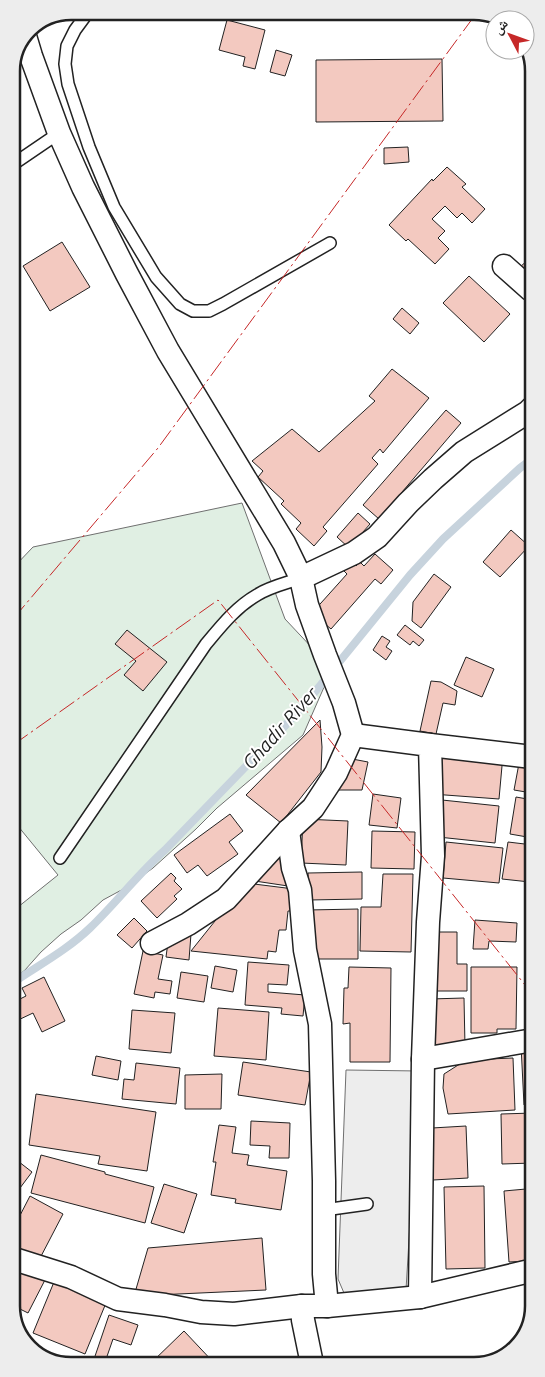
<svg xmlns="http://www.w3.org/2000/svg" width="545" height="1377" font-family="Ubuntu,'Noto Naskh Arabic',sans-serif">
	<style>
		.green { fill: #e0efe3; stroke: #6f6f6f }
		.parking { fill: #ededed; stroke: #6f6f6f }
		.lines { fill: none; stroke-linecap: round; stroke-linejoin: round }
		.stream { stroke: #c7d3dd; stroke-width: 8 }
		.building { fill: #f3c9c0; stroke: #222 }
		.service-casing { stroke: #222; stroke-width: 14 }
		.minor-casing { stroke: #222; stroke-width: 25 }
		.service { stroke: #fff; stroke-width: 11 }
		.minor { stroke: #fff; stroke-width: 22 }
		.power { stroke: #c62828; stroke-width: 1; stroke-dasharray: 18 4 2.5 4; stroke-linecap: butt }
		.labels { text-anchor: middle; stroke-width: 4; stroke-linejoin: round; paint-order: stroke }
		.water-label { font-size: 19px; font-style: italic; fill: #222; stroke: #fff }
		.rim { fill: none; stroke: #222; stroke-width: 2.5 }
	</style>
	<rect width="100%" height="100%" fill="#fff"/>
	<path class="green" d="M242,503L285,619L332,669L303,735L217,808L196,829L153,868L127,887L103,900L81,920L61,934L41,952L25,970L13,980V911L58,875L13,820V568L33,547Z"/>
	<path class="parking" d="M346,1070L419,1071L406,1290L344,1293L338,1279Z"/>
	<g class="lines">
		<path class="stream" d="M14,982C39,965 67,950 90,928C116,903 138,874 165,850L283,728L310,698L410,575L443,539L520,468L532,459"/>
	</g>
	<g class="building">
		<path d="M227,20L265,30L255,69L243,66L245,57L219,50Z"/>
		<path d="M276,50L292,55L285,76L270,72Z"/>
		<path d="M442,59L443,121L316,122V60Z"/>
		<path d="M408,147L409,162L384,164V148Z"/>
		<path d="M447,167L466,184L462,187L485,209L472,223L462,213L457,218L445,206L432,219L445,231L438,238L449,249L435,264L408,239L406,241L389,225L432,179L433,181Z"/>
		<path d="M62,242L90,287L50,311L23,266Z"/>
		<path d="M531,257V281L519,268Z"/>
		<path d="M469,276L510,314L484,342L443,303Z"/>
		<path d="M402,308L419,323L410,334L393,319Z"/>
		<path d="M392,369L429,398L383,453L380,449L372,458L378,464L323,527L327,531L314,546L296,529L301,523L281,504L284,501L258,477L263,471L252,461L292,429L319,452L375,401L369,396Z"/>
		<path d="M446,410L461,423L379,519L363,505Z"/>
		<path d="M358,513L370,524L349,548L337,537Z"/>
		<path d="M511,530L529,546L500,577L483,562Z"/>
		<path d="M375,554L393,570L381,584L375,579L331,629L312,613L347,574L343,570L351,561L356,566L360,562L364,566Z"/>
		<path d="M434,574L451,587L421,628L412,621L413,602Z"/>
		<path d="M405,625L424,640L419,646L413,641L410,645L397,635Z"/>
		<path d="M127,630L167,662L143,691L124,675L136,661L115,644Z"/>
		<path d="M382,636L390,641L386,647L392,651L386,660L373,650Z"/>
		<path d="M466,657L494,669L482,697L454,685Z"/>
		<path d="M431,681L441,682L457,691L455,705L443,703L436,734L420,731Z"/>
		<path d="M320,720L322,747L321,772L281,823L246,795Z"/>
		<path d="M436,749L503,755L499,799L432,794Z"/>
		<path d="M347,758L368,762L362,790H334Z"/>
		<path d="M520,758L532,760V793L514,790Z"/>
		<path d="M373,794L401,798L397,828L369,825Z"/>
		<path d="M516,797L533,800V838L510,834Z"/>
		<path d="M442,800L499,806L495,843L438,837Z"/>
		<path d="M230,814L243,831L229,842L238,854L207,876L198,865L187,873L174,855Z"/>
		<path d="M303,819L348,821L346,865L301,863Z"/>
		<path d="M372,831L415,832L414,869L371,868Z"/>
		<path d="M446,842L503,848L499,883L443,878Z"/>
		<path d="M508,842L533,845V865L530,882L502,879Z"/>
		<path d="M284,847L288,886L248,880Z"/>
		<path d="M362,872V899L309,900L308,873Z"/>
		<path d="M171,873L176,878L174,881L182,889L174,896L177,899L157,918L141,901Z"/>
		<path d="M383,874H413L411,952L360,951L361,907H381Z"/>
		<path d="M246,883L294,889L292,911H288L286,930H279L276,952L268,951L267,959L191,951L235,896L244,897Z"/>
		<path d="M358,909V959H313L308,910Z"/>
		<path d="M134,918L147,931L132,948L117,935Z"/>
		<path d="M475,920L517,923L516,942L489,941L488,949H473Z"/>
		<path d="M430,932H457V964H467V991H431Z"/>
		<path d="M191,934L189,960L166,957L168,942Z"/>
		<path d="M143,951L163,955L158,979L172,981L170,994L155,992L154,998L134,994Z"/>
		<path d="M248,962L289,965L287,985L268,984V992L305,995L303,1016L281,1014L282,1008L245,1005Z"/>
		<path d="M215,966L237,970L233,992L211,988Z"/>
		<path d="M349,967L391,968L390,1062H350V1023L343,1024L344,988H348Z"/>
		<path d="M471,967H517L516,1029H497V1033H471Z"/>
		<path d="M181,972L208,976L204,1002L177,998Z"/>
		<path d="M44,977L65,1021L42,1032L33,1013L14,1022V1002L26,996L22,988Z"/>
		<path d="M533,990V1030H530Z"/>
		<path d="M464,998L465,1046L431,1052L430,999Z"/>
		<path d="M218,1008L269,1012L266,1060L214,1056Z"/>
		<path d="M132,1010L175,1013L171,1053L129,1049Z"/>
		<path d="M521,1045H533V1105H524Z"/>
		<path d="M96,1056L121,1061L118,1080L92,1075Z"/>
		<path d="M513,1058L515,1110L448,1114L443,1088L444,1074L466,1060Z"/>
		<path d="M243,1062L311,1072L305,1105L238,1095Z"/>
		<path d="M136,1063L180,1068L176,1104L122,1099L124,1079L134,1080Z"/>
		<path d="M222,1074L221,1109H185V1075Z"/>
		<path d="M36,1094L156,1112L147,1171L98,1164L100,1156L29,1145Z"/>
		<path d="M533,1113V1163L502,1164L501,1114Z"/>
		<path d="M251,1121L290,1123L289,1158H269L270,1146L250,1145Z"/>
		<path d="M219,1125L236,1127L232,1153L249,1155L247,1165L287,1171L281,1210L235,1203L236,1199L211,1195L216,1162H213Z"/>
		<path d="M466,1126L468,1178L433,1180L432,1128Z"/>
		<path d="M41,1155L105,1172V1174L154,1187L145,1223L31,1193Z"/>
		<path d="M14,1158L32,1172L14,1196Z"/>
		<path d="M164,1184L197,1194L184,1233L151,1223Z"/>
		<path d="M484,1186L485,1268L446,1269L444,1187Z"/>
		<path d="M526,1189L528,1205H533L534,1254L528,1255V1261L509,1262L504,1191Z"/>
		<path d="M30,1196L63,1214L38,1262L14,1249V1227Z"/>
		<path d="M262,1238L266,1290L134,1296L148,1248Z"/>
		<path d="M14,1262L46,1278L28,1313L14,1306Z"/>
		<path d="M54,1282L106,1303L85,1354L33,1333Z"/>
		<path d="M109,1315L138,1325L131,1345L113,1339L104,1365H92Z"/>
		<path d="M184,1331L216,1365H150V1364Z"/>
	</g>
	<g class="lines">
		<defs>
			<g id="service">
				<path d="M89,11L75,30L67,46L65,64L68,84L89,147L114,207L156,277L180,304L193,311H209L223,304L330,243"/>
				<path d="M12,165L59,133"/>
				<path d="M60,858L206,644C221,626 236,607 257,595C269,587 287,583 301,578"/>
				<path d="M324,1210L367,1204"/>
			</g>
			<g id="minor">
				<path d="M25,36L31,56L59,133L83,187L127,274L168,351L284,543L301,578L307,605L325,655L344,703L353,735L336,773L313,808L288,831L226,899L188,924L152,943"/>
				<path d="M504,266L531,290"/>
				<path d="M301,578L354,553L377,537L408,503L433,479L464,452L528,412L532,408"/>
				<path d="M353,735L430,745L433,856L428,922L423,1059L420,1297"/>
				<path d="M430,745L532,757"/>
				<path d="M288,831L293,868L300,890L305,950L320,1024L324,1181V1274L327,1306"/>
				<path d="M423,1059L533,1040"/>
				<path d="M14,1259L71,1277L118,1299L165,1305L201,1312L234,1314L302,1306H327L420,1297L534,1270"/>
				<path d="M302,1306L303,1320L312,1364"/>
			</g>
		</defs>
		<use href="#service" class="service-casing"/>
		<use href="#minor" class="minor-casing"/>
		<use href="#service" class="service"/>
		<use href="#minor" class="minor"/>
		<g class="power">
			<path d="M13,619L158,448L478,11"/>
			<path d="M13,745L218,600L533,995"/>
		</g>
	</g>
	<g class="labels">
		<g class="water-label">
			<text transform="translate(280 728) rotate(-48)" y="7">Ghadir River</text>
		</g>
	</g>
	<path d="M0 0H545V1377H0ZM71 20H474A51 51 0 0 1 525 71V1306A51 51 0 0 1 474 1357H71A51 51 0 0 1 20 1306V71A51 51 0 0 1 71 20Z" fill="#ededed" fill-rule="evenodd"/>
	<path class="rim" d="M71 20H474A51 51 0 0 1 525 71V1306A51 51 0 0 1 474 1357H71A51 51 0 0 1 20 1306V71A51 51 0 0 1 71 20Z"/>
	<g transform="translate(510 35) rotate(311)"><circle r="24" fill="#ffffff" stroke="#a7a7a7"/>
	<path d="M0-4L9 19L0 12L-9 19Z" fill="#c62828"/>
	<text y="-8" font-size="14" font-weight="bold" text-anchor="middle" fill="#222222">ش</text>
	</g>
</svg>
